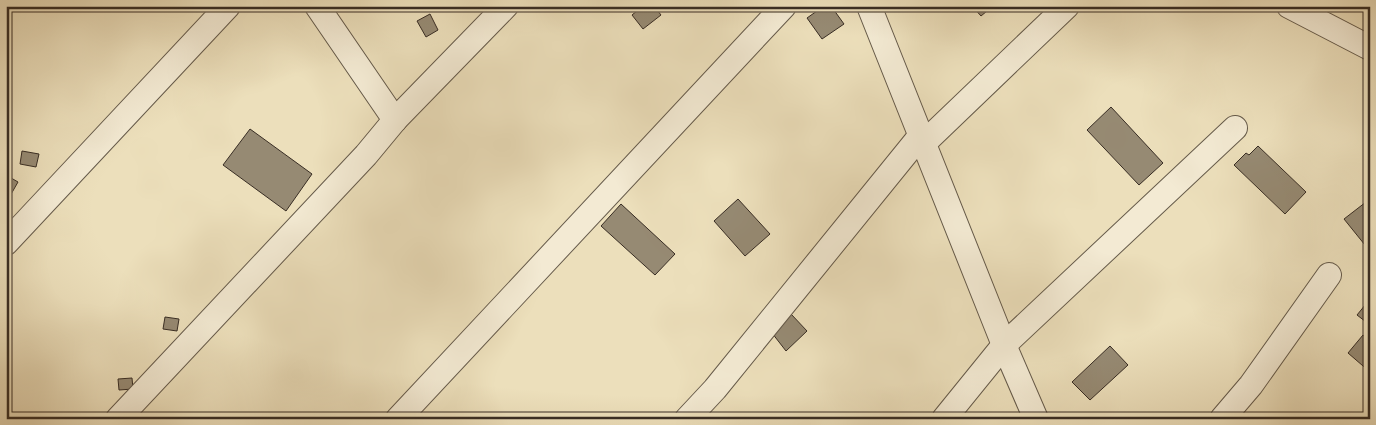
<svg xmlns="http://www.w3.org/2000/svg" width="1376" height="425" font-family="'IM FELL Great Primer',serif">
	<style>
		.building { fill: #968a73; stroke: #382d24 }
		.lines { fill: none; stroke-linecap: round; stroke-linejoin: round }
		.minor-casing { stroke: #655a4a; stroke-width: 26 }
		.minor { stroke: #f3ead3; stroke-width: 24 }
	</style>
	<rect width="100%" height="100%" fill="#ecdfbb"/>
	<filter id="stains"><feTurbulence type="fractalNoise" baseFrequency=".004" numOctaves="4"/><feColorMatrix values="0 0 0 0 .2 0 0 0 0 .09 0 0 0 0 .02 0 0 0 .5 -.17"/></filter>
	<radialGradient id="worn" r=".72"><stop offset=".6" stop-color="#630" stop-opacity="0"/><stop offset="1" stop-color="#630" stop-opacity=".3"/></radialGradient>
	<g class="building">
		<path d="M643,6H654L661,15L643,29L632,15Z"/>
		<path d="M824,6H831L844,24L822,39L807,18Z"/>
		<path d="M972,6H984L987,11L981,16Z"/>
		<path d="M430,14L438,30L426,37L417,21Z"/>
		<path d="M1111,107L1163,163L1139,185L1087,130Z"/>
		<path d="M250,129L312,174L286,211L223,165Z"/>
		<path d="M1258,146L1306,192L1285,214L1234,165L1246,153L1249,155Z"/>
		<path d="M22,151L39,154L36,167L20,164Z"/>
		<path d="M6,175L18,182L10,196L6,194Z"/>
		<path d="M738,199L770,234L745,256L714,221Z"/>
		<path d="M1366,202L1370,207L1369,250L1344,219Z"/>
		<path d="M621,204L675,254L655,275L601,226Z"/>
		<path d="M1370,299V325L1357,315Z"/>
		<path d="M791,314L807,331L786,351L772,333Z"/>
		<path d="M165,317L179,319L177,331L163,329Z"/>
		<path d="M1363,335L1370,341V372L1348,353Z"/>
		<path d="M1110,346L1128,365L1090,400L1072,382Z"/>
		<path d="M132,378L133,389L119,390L118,379Z"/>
	</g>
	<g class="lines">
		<defs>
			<g id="minor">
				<path d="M317,6L395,120"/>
				<path d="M869,6L1004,345L1036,419"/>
				<path d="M1289,6L1370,48"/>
				<path d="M924,143L1067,6"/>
				<path d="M6,243L228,6"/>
				<path d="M118,419L366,155L395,120L506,6"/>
				<path d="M398,419L784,6"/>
				<path d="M687,419L715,389L921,135"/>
				<path d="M944,419L1004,345L1235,128"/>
				<path d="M1222,419L1251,385L1329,275"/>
			</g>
		</defs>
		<use href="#minor" class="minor-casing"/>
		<use href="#minor" class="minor"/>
	</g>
	<rect width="1376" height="425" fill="none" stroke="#ecdfbb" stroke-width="25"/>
	<rect x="8" y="8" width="1361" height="410" fill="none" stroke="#382d24" stroke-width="2.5"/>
	<rect x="12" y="12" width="1351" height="400" fill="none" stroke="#382d24"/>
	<rect width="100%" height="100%" filter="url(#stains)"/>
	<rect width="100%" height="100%" fill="url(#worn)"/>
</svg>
